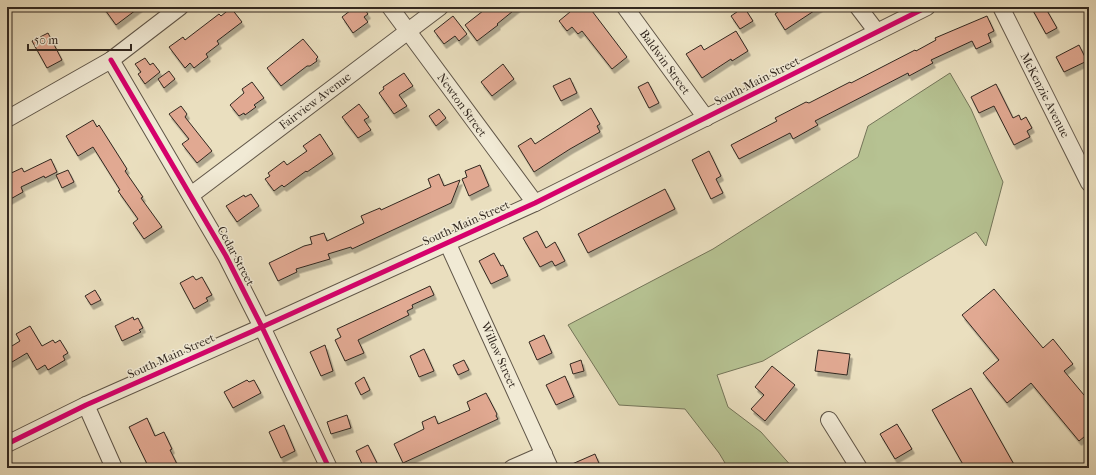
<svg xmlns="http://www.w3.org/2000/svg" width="1096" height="475" font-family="'IM FELL French Canon',serif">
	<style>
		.green { fill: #b6c292; stroke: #747559 }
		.building { fill: #e1a992; stroke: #322820; filter: url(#shadow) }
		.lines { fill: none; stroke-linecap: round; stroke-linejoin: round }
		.minor-casing { stroke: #605648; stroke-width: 18 }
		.minor { stroke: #f1ead5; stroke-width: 16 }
		.cycleway-casing { stroke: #f1ead5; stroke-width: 8 }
		.cycleway { stroke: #d6006c; stroke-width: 5 }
		.labels { text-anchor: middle; stroke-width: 3; stroke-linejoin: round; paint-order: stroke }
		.street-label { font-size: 12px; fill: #322820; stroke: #f1ead5 }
	</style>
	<defs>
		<filter id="shadow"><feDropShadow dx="2.5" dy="4.5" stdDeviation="0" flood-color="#0004"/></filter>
	</defs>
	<rect width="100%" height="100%" fill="#eadfbf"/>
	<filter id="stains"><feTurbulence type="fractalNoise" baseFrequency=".005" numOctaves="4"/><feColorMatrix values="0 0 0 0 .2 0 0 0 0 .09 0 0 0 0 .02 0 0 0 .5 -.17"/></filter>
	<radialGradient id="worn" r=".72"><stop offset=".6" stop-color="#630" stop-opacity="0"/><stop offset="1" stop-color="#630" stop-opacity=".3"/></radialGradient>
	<path class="green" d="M950,73L971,109L1003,182L986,246L976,232L763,361L717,375L728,407L761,432L793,468H728L719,453L685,409L619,405L568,325L713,249L858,157L868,126Z"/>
	<g class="building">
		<path d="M103,7H140L116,25Z"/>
		<path d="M355,7H363L368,14L364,17L368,22L353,33L342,17Z"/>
		<path d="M488,7H518L497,24L498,25L477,41L465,25Z"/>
		<path d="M576,7H589L627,57L612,69L582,31L578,34L572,27L567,31L559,21Z"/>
		<path d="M744,7L753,21L740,29L731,16Z"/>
		<path d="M785,7H820L785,30L775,14Z"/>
		<path d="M1031,7H1045L1057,28L1046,34Z"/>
		<path d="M231,8L242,22L217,41L219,44L206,54L208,57L194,68L190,63L185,68L169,47L183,37L185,40L219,14L221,16Z"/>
		<path d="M453,16L467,34L459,41L455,36L444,44L434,31Z"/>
		<path d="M987,16L994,31L988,34L991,42L976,49L972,41L931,60L933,63L909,76L908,73L815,121L818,125L793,139L790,133L739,159L731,145L777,121L775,118L806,102L809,103L850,82L851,83L915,50L916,51L936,40L935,38Z"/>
		<path d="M736,31L748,51L732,61L731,59L702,78L686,54L701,45L704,50Z"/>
		<path d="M48,33L62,60L47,68L32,41Z"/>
		<path d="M303,39L318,57L316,59L317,61L310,66H307L281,86L267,68Z"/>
		<path d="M1079,45L1087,61L1064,72L1056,57Z"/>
		<path d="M145,58L150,65L153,63L160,72L145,84L138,74L141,72L135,64Z"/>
		<path d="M503,64L514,79L492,96L481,82Z"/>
		<path d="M169,71L175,79L164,88L158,79Z"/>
		<path d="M404,73L413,86L399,95L407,106L394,114L379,93L384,89L383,87Z"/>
		<path d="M570,78L577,93L561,101L553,86Z"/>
		<path d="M252,82L264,98L254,105L256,107L245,115L244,113L239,116L230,105L244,93L242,89Z"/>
		<path d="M648,82L659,103L649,108L638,87Z"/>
		<path d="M996,84L1013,118L1019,115L1021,120L1026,117L1032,128L1027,131L1030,137L1014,145L994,106L979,113L971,97Z"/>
		<path d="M359,104L369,117L364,120L371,130L358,138L342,117Z"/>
		<path d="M181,106L187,114L185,117L212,151L197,163L182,144L189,139L169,114Z"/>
		<path d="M591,108L600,124L597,126L600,132L570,149L534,172L518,146L531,138L535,144Z"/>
		<path d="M439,109L446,118L436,126L429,116Z"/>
		<path d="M93,120L97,127L99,125L127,169L125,171L143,197L141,198L162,227L144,239L133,223L138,219L118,191L120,190L93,147L78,156L66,136Z"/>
		<path d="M320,134L333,154L307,172L306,171L284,187L282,185L274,191L265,179L270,176L268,173L284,161L287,165L307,151L303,146Z"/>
		<path d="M709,151L721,176L716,179L723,193L711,199L692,160Z"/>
		<path d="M51,159L57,172L45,178L44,176L21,187L23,192L7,201V175L22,168L24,172Z"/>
		<path d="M480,165L489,186L469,196L462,179L467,177L465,171Z"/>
		<path d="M68,170L74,182L62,188L56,175Z"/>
		<path d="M439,174L444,186L460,180L451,203L352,249L351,247L328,254L330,259L296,269L297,272L278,281L269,263L304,246L312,244L310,237L324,233L327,241L364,223L361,216L380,208L381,210L431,187L428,179Z"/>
		<path d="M665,189L675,209L588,253L578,234Z"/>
		<path d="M251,194L259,206L237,222L226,206L244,195L245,197Z"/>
		<path d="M537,231L546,248L555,242L565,261L555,266L552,261L540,267L523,238Z"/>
		<path d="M494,253L501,266L503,265L508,276L491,284L479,261Z"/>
		<path d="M193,276L196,280L202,277L212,295L206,298L208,301L194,309L180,283Z"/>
		<path d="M430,286L434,295L412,305L413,308L407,311L409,315L358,340L364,353L345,361L335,340L341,337L337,329Z"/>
		<path d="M994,289L1043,348L1053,339L1073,364L1064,371L1089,401V433L1079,441L1031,383L1007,403L983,373L999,360L962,315Z"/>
		<path d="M95,290L101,300L91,305L85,296Z"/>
		<path d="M133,317L134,320L138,318L143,328L139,330L141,332L122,341L115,326Z"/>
		<path d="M30,326L42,346L53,340L55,343L60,340L68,353L63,356L65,360L48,370L45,365L37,370L27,353L7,365V349L20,341L16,334Z"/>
		<path d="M544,335L552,353L537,360L529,342Z"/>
		<path d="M325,345L333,371L321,376L310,352Z"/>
		<path d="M424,349L434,371L419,377L410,356Z"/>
		<path d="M818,350L850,354L847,375L815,371Z"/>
		<path d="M464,360L469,370L458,375L453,365Z"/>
		<path d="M581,360L584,371L573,374L570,364Z"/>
		<path d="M772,366L795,385L765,421L751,409L764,395L755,387Z"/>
		<path d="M565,376L574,397L556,405L546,385Z"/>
		<path d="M364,377L370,390L361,395L355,383Z"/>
		<path d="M247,380L249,382L254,380L261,393L233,408L224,392Z"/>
		<path d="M971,388L1016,468H965L932,410Z"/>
		<path d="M486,393L497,414L496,416L498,419L403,463L394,444L424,429L422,422L435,416L438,424L470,410L467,402Z"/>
		<path d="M347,415L351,428L331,434L327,422Z"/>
		<path d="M147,418L155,436L164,432L172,449L170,450L179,468H149L129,427Z"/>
		<path d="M897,424L912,449L895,459L880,434Z"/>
		<path d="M284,425L295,451L281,458L269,432Z"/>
		<path d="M368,445L377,463L367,468H364L356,451Z"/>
		<path d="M595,454L601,468H563Z"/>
	</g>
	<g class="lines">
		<defs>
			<g id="minor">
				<path d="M390,7L535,203"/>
				<path d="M625,7L706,118"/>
				<path d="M858,7L877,32"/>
				<path d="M1001,7L1089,183"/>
				<path d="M111,60L226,256L262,327L329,468"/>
				<path d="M7,119L111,60L180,7"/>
				<path d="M191,195L440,7"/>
				<path d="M447,242L550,468"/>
				<path d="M86,405L114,468"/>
				<path d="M829,420L859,468"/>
				<path d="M7,444L86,405L262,327L535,203L927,7"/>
				<path d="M512,468L544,454"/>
			</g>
		</defs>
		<use href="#minor" class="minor-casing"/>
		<use href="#minor" class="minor"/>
		<defs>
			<g id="cycleway">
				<path d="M111,60L226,256L262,327L329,468"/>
				<path d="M7,444L86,405L262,327L535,203L927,7"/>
			</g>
		</defs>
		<use href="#cycleway" class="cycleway-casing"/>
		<use href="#cycleway" class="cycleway"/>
	</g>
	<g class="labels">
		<g class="street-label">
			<text transform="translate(665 62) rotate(54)" y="4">Baldwin Street</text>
			<text transform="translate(757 81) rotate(-27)" y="4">South Main Street</text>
			<text transform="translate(1045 95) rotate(63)" y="4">McKenzie Avenue</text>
			<text transform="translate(315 101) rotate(-37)" y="4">Fairview Avenue</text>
			<text transform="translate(462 105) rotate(54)" y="4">Newton Street</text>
			<text transform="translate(466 223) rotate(-24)" y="4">South Main Street</text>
			<text transform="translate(236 256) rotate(62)" y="4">Cedar Street</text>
			<text transform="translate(499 355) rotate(66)" y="4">Willow Street</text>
			<text transform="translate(171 356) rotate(-24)" y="4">South Main Street</text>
		</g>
	</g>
	<rect width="1096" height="475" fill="none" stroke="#eadfbf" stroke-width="24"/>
	<rect x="8" y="8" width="1080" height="459" fill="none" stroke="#322820" stroke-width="2"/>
	<rect x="12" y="12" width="1072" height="451" fill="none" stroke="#322820"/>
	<path d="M28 44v6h103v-6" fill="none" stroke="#322820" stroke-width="2"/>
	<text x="34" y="44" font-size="12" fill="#322820" stroke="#f1ead5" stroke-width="3" paint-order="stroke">50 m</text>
	<rect width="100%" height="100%" filter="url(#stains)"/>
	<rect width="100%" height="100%" fill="url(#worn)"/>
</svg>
